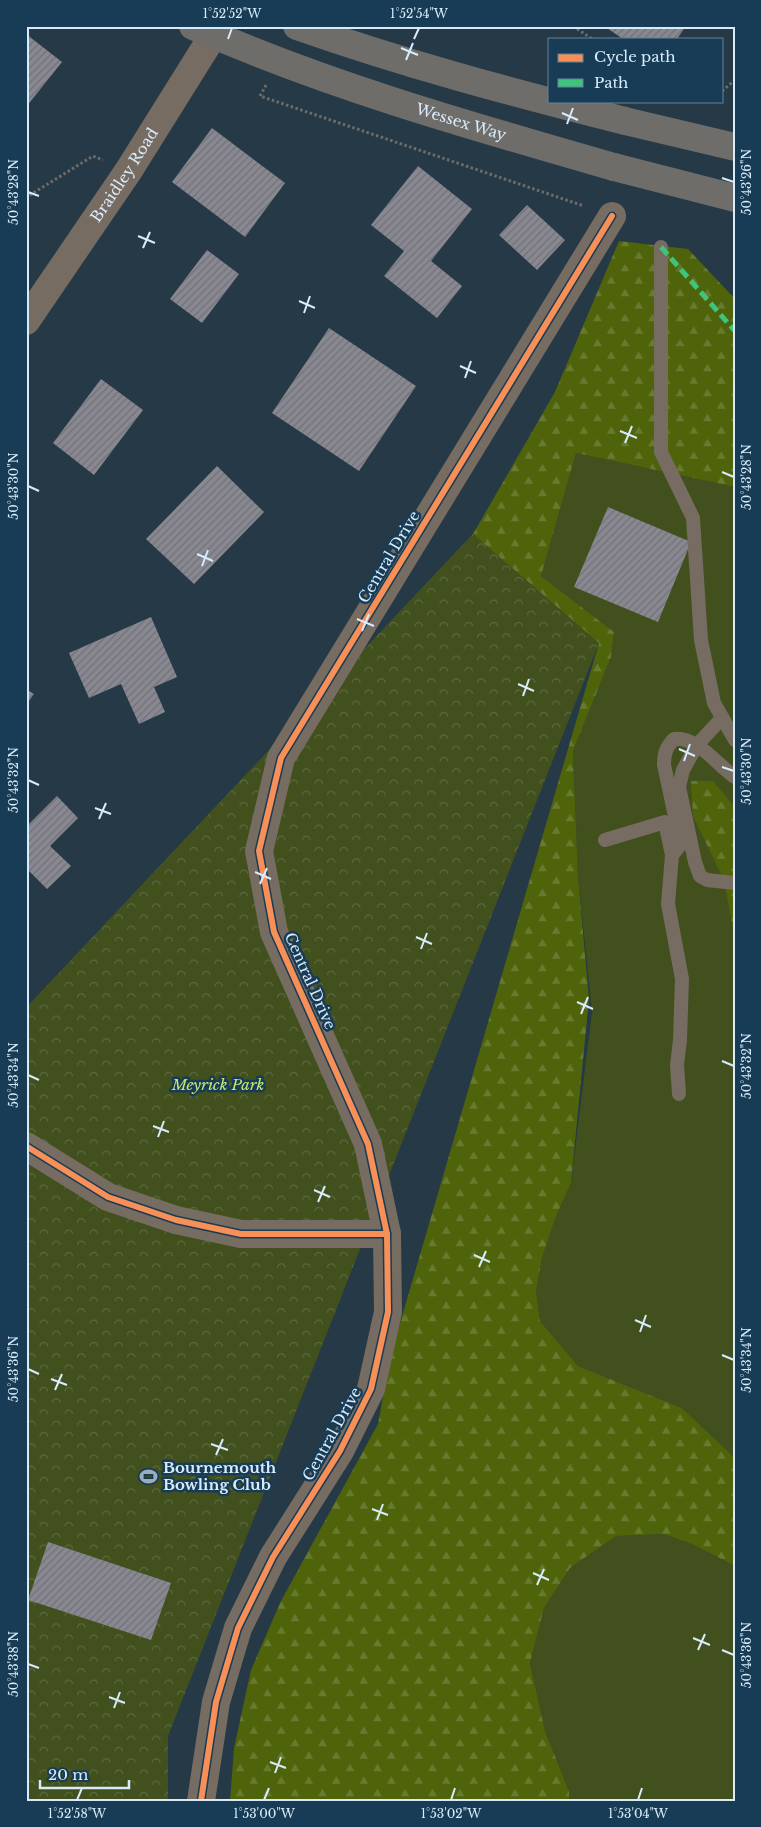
<svg xmlns="http://www.w3.org/2000/svg" width="761" height="1827" font-family="'Libre Baskerville',serif">
	<style>
		.grass { fill: #41501d }
		.forest { fill: url(#forest-firs) }
		.park { fill: url(#park-crowns) }
		.building { fill: url(#building-hatch) }
		.lines { fill: none; stroke-linecap: round; stroke-linejoin: round }
		.path { stroke: #6e6c6a; stroke-width: 3; stroke-dasharray: 2.5 2.5; stroke-linecap: butt }
		.service { stroke: #776c62; stroke-width: 14 }
		.minor { stroke: #776c62; stroke-width: 28 }
		.tertiary { stroke: #776c62; stroke-width: 28 }
		.trunk { stroke: #6e6d6a; stroke-width: 28 }
		.trunk-bridge { stroke: #6e6d6a; stroke-width: 28 }
		.quiet { stroke: #40c37c; stroke-width: 5; stroke-dasharray: 10 5; stroke-linecap: butt }
		.cycleway-casing { stroke: #183c55; stroke-width: 9 }
		.cycleway { stroke: #f78f57; stroke-width: 6 }
		.ticks { fill: none; stroke: #d8ebfb; stroke-width: 2 }
		.labels { text-anchor: middle; stroke-width: 5; stroke-linejoin: round; paint-order: stroke }
		.street-label { font-size: 15px; fill: #d8ebfb; stroke: #183c55 }
		.park-label { font-size: 15px; font-style: italic; fill: #c9e773; stroke: #183c55 }
		.poi-label { font-size: 15px; font-weight: bold; fill: #d8ebfb; stroke: #183c55; text-anchor: start }
		.neatline { fill: none; stroke: #d8ebfb; stroke-width: 2 }
		.ticks-label { font-size: 12px; text-anchor: middle; fill: #d8ebfb }
	</style>
	<defs>
		<pattern id="forest-firs" width="22" height="20" patternUnits="userSpaceOnUse" patternTransform="scale(1.25)"><rect width="22" height="20" fill="#4f630a"/><path d="M5 1l3.5 6h-7zM16 11l3.5 6h-7z" fill="#687a2f"/></pattern>
		<pattern id="park-crowns" width="20" height="18" patternUnits="userSpaceOnUse" patternTransform="scale(1.25)"><rect width="20" height="18" fill="#41501d"/><path d="M2 6a3 3 0 1 1 6 0M12 15a3 3 0 1 1 6 0" fill="none" stroke="#5c693f"/></pattern>
		<pattern id="building-hatch" width="6" height="6" patternUnits="userSpaceOnUse" patternTransform="scale(1.25)"><rect width="6" height="6" fill="#898891"/><path d="M-1 1l2-2M0 6l6-6M5 7l2-2" fill="none" stroke="#707178"/></pattern>
	</defs>
	<rect width="100%" height="100%" fill="#263947"/>
	<g class="grass">
		<path d="M576,453L735,487V1458L682,1408L578,1366L540,1321L536,1291L542,1258L555,1219L571,1183L592,1012L578,876L573,751L611,657L614,632L541,576Z"/>
		<path d="M664,1534L694,1545L735,1566V1801H569V1791L545,1731L530,1663L544,1608L570,1568L616,1536Z"/>
	</g>
	<g class="forest">
		<path d="M619,241L688,249L735,299V487L576,453L541,576L614,632L611,657L573,751L578,876L589,999L571,1183L555,1219L542,1258L536,1291L540,1321L578,1366L682,1408L735,1458V1566L694,1545L664,1534L616,1536L570,1568L544,1608L530,1663L545,1731L569,1791V1801H230L234,1748L251,1670L281,1601L378,1424L391,1354L599,643L26,1008L473,534L555,392Z"/>
		<path d="M691,781H713L735,807V939L724,880L693,816Z"/>
	</g>
	<path class="park" d="M473,534L599,643L168,1736V1801H26V1008Z"/>
	<g class="building">
		<path d="M604,26H686L677,39H623Z"/>
		<path d="M26,34L62,62L26,107Z"/>
		<path d="M212,128L285,183L245,237L172,182Z"/>
		<path d="M418,166L472,209L431,261L462,286L437,318L384,276L404,251L371,225Z"/>
		<path d="M527,205L565,240L537,270L499,235Z"/>
		<path d="M207,250L239,274L202,323L170,299Z"/>
		<path d="M329,328L416,386L359,471L272,413Z"/>
		<path d="M101,379L143,410L94,475L53,443Z"/>
		<path d="M217,466L264,512L194,584L146,539Z"/>
		<path d="M608,507L691,542L658,622L574,587Z"/>
		<path d="M151,617L177,677L154,687L165,712L139,724L121,684L89,698L69,653Z"/>
		<path d="M26,689L34,694L26,705Z"/>
		<path d="M57,796L78,818L50,846L71,866L47,889L26,868V824L28,825Z"/>
		<path d="M48,1542L171,1583L151,1640L28,1600Z"/>
	</g>
	<g class="lines">
		<g class="path">
			<path d="M573,26L592,39"/>
			<path d="M266,85L260,96L584,206"/>
			<path d="M722,91L735,80"/>
			<path d="M26,199L30,195L93,156L103,160"/>
		</g>
		<g class="service">
			<path d="M661,247V452L693,518L701,640L714,703L735,740"/>
			<path d="M722,718L697,745L683,770L679,787L695,862L700,876L707,880L735,883"/>
			<path d="M605,840L665,822L672,855L668,904L682,979L680,1040L677,1065L679,1094"/>
			<path d="M672,855L681,844L664,765C664,754 666,747 674,739C697,736 717,765 735,777"/>
		</g>
		<g class="minor">
			<path d="M26,1146L108,1197L176,1220L241,1234H387"/>
			<path d="M201,1801L216,1702L238,1628L273,1557L340,1451L371,1389L388,1312L387,1234L368,1144L274,932L259,851L281,758L612,216"/>
		</g>
		<path class="tertiary" id="s1" d="M26,321L129,170L219,26"/>
		<g class="trunk">
			<path d="M625,121L735,147"/>
			<path d="M614,167L735,198"/>
		</g>
		<g class="trunk-bridge">
			<path id="s2" d="M193,26C329,86 471,126 614,167"/>
			<path d="M297,26C405,64 514,93 625,121"/>
		</g>
		<path class="quiet" d="M661,247L735,331"/>
		<defs>
			<g id="cycleway">
				<path d="M26,1146L108,1197L176,1220L241,1234H387"/>
				<path d="M201,1801L216,1702L238,1628L273,1557L340,1451L371,1389L388,1312L387,1234L368,1144L274,932L259,851L281,758L612,216"/>
			</g>
		</defs>
		<use href="#cycleway" class="cycleway-casing"/>
		<use href="#cycleway" class="cycleway"/>
	</g>
	<path class="ticks" d="M228,39L232,28M414,39L419,28M401,48L418,55M406,60L413,43M562,113L578,120M567,124L573,108M722,178L734,182M28,192L39,196M138,236L155,243M143,248L150,232M299,301L315,308M304,313L310,296M460,366L476,373M465,378L471,361M620,431L637,438M625,443L632,426M722,472L734,477M28,486L39,491M197,554L213,561M202,566L208,550M357,619L374,626M362,631L369,614M518,684L534,691M523,696L529,679M679,749L695,756M684,761L690,744M722,767L734,771M28,780L39,785M95,808L111,814M99,819L106,803M255,872L271,879M260,884L267,868M416,937L432,944M421,949L427,933M577,1002L593,1009M581,1014L588,997M722,1061L734,1066M28,1075L39,1080M153,1126L169,1132M158,1137L164,1121M314,1190L330,1197M318,1202L325,1186M474,1255L490,1262M479,1267L486,1251M635,1320L651,1327M640,1332L646,1315M722,1355L734,1360M28,1369L39,1374M51,1379L67,1385M55,1390L62,1374M211,1444L228,1450M216,1455L223,1439M372,1509L388,1515M377,1520L383,1504M533,1573L549,1580M537,1585L544,1569M693,1638L710,1645M698,1650L705,1634M722,1650L734,1655M28,1664L39,1668M109,1697L125,1703M114,1708L120,1692M270,1762L286,1768M275,1773L281,1757M77,1800L82,1788M264,1800L269,1788M451,1800L455,1788M638,1800L642,1788"/>
	<defs>
		<symbol id="stadium-bare" viewBox="-9 -9 18 18"><path d="M0-5a6.5 5 0 1 0 0 10a6.5 5 0 1 0 0-10ZM-3.5-1.8h7v3.6h-7Z" fill="#9aadbc" stroke="#183c55" stroke-width="2.5" paint-order="stroke"/></symbol>
	</defs>
	<g fill-rule="evenodd">
		<use href="#stadium-bare" x="136" y="1464" width="25" height="25"/>
	</g>
	<g class="labels">
		<g class="street-label">
			<text dy="5" stroke="none"><textPath href="#s2" startOffset="285">Wessex Way</textPath></text>
			<text dy="5" stroke="none"><textPath href="#s1" startOffset="176">Braidley Road</textPath></text>
			<text transform="translate(389 557) rotate(-59)" y="5">Central Drive</text>
			<text transform="translate(310 981) rotate(66)" y="5">Central Drive</text>
			<text transform="translate(332 1434) rotate(-61)" y="5">Central Drive</text>
		</g>
		<g class="park-label">
			<text x="218" y="1090">Meyrick Park</text>
		</g>
		<g class="poi-label">
			<text x="163" y="1473">Bournemouth<tspan x="163" dy="17">Bowling Club</tspan></text>
		</g>
	</g>
	<rect width="761" height="1827" fill="none" stroke="#183c55" stroke-width="55"/>
	<rect x="548" y="38" width="175" height="65" fill="#183c55" stroke="#658297"/>
	<rect x="558" y="54" width="25" height="8" fill="#f78f57" stroke="#658297"/>
	<text x="594" y="62" font-size="15" fill="#d8ebfb">Cycle path</text>
	<rect x="558" y="79" width="25" height="8" fill="#40c37c" stroke="#658297"/>
	<text x="594" y="88" font-size="15" fill="#d8ebfb">Path</text>
	<path d="M40 1780v8h89v-8" fill="none" stroke="#d8ebfb" stroke-width="2.5"/>
	<text x="48" y="1780" font-size="15" fill="#d8ebfb" stroke="#183c55" stroke-width="4" paint-order="stroke">20 m</text>
	<rect x="28" y="28" width="706" height="1772" class="neatline"/>
	<g class="ticks-label">
		<text x="232" y="18">1°52'52"W</text>
		<text x="419" y="18">1°52'54"W</text>
		<text transform="translate(747 182) rotate(-90)" y="4">50°43'26"N</text>
		<text transform="translate(14 192) rotate(-90)" y="4">50°43'28"N</text>
		<text transform="translate(747 477) rotate(-90)" y="4">50°43'28"N</text>
		<text transform="translate(14 486) rotate(-90)" y="4">50°43'30"N</text>
		<text transform="translate(747 771) rotate(-90)" y="4">50°43'30"N</text>
		<text transform="translate(14 780) rotate(-90)" y="4">50°43'32"N</text>
		<text transform="translate(747 1066) rotate(-90)" y="4">50°43'32"N</text>
		<text transform="translate(14 1075) rotate(-90)" y="4">50°43'34"N</text>
		<text transform="translate(747 1360) rotate(-90)" y="4">50°43'34"N</text>
		<text transform="translate(14 1369) rotate(-90)" y="4">50°43'36"N</text>
		<text transform="translate(747 1655) rotate(-90)" y="4">50°43'36"N</text>
		<text transform="translate(14 1664) rotate(-90)" y="4">50°43'38"N</text>
		<text x="77" y="1818">1°52'58"W</text>
		<text x="264" y="1818">1°53'00"W</text>
		<text x="451" y="1818">1°53'02"W</text>
		<text x="638" y="1818">1°53'04"W</text>
	</g>
</svg>
